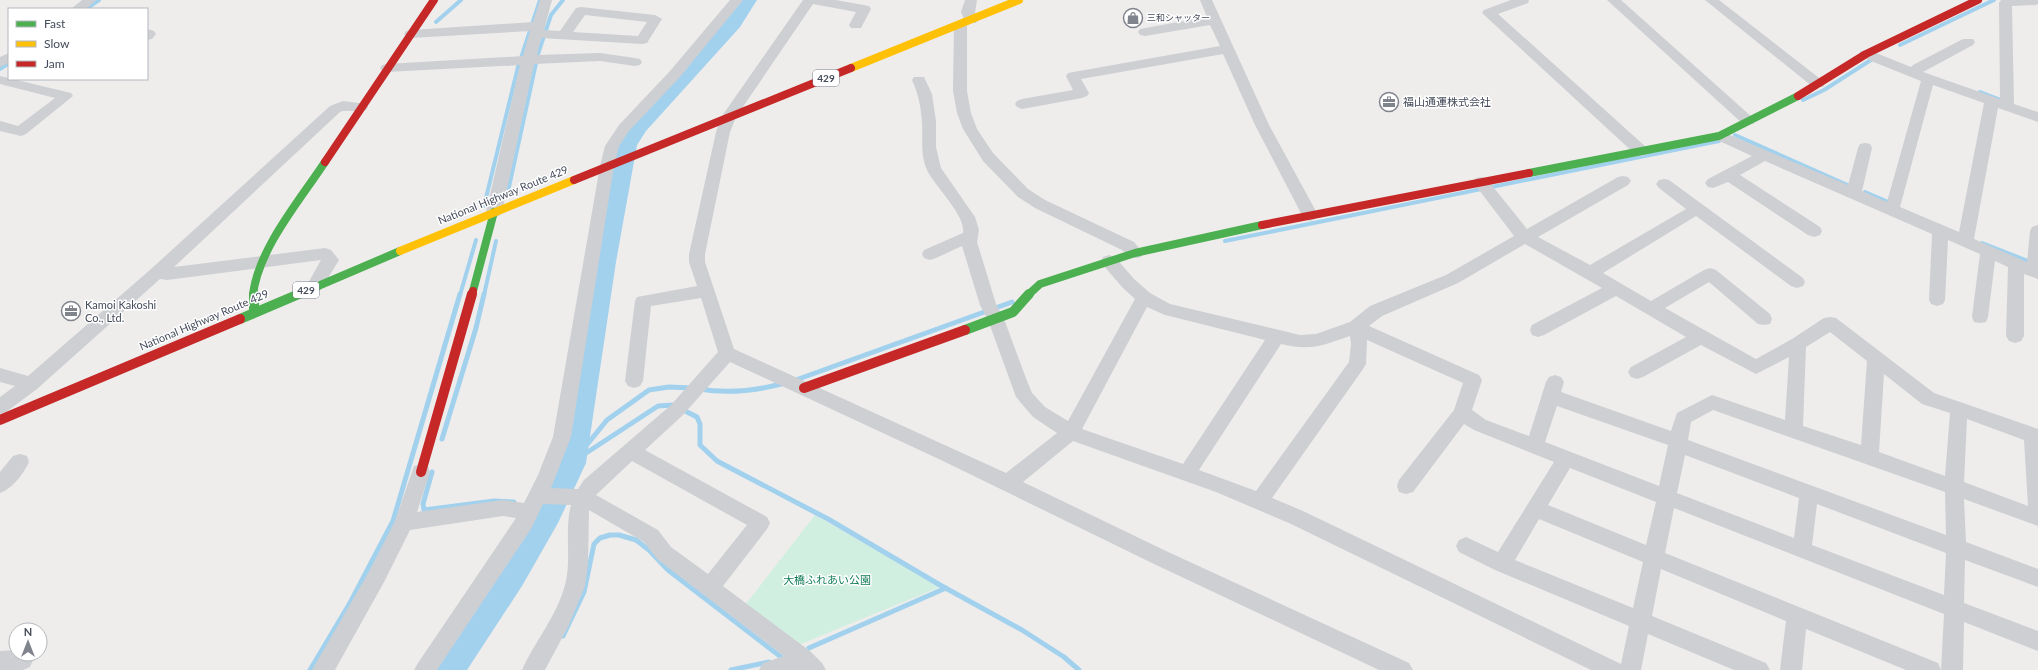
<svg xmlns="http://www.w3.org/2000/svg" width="2038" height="670" font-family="Lato,'Noto Sans JP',sans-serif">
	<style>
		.green { fill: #d0efe0 }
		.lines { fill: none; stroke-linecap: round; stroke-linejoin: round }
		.stream-far1 { stroke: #a2d1ee; stroke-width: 4 }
		.stream { stroke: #a2d1ee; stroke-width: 5 }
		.river { fill: #a2d1ee; fill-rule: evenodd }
		.street { fill: #cdcfd2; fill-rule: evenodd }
		.fast-far1 { stroke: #4caf50; stroke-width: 8 }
		.fast { stroke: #4caf50; stroke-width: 10 }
		.slow { stroke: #ffc107; stroke-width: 8 }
		.jam-far1 { stroke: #c62828; stroke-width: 8 }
		.jam { stroke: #c62828; stroke-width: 10 }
		.labels { text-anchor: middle; stroke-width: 3; stroke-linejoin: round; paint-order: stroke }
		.far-poi-label { font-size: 9px; fill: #444b5a; stroke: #fff; text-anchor: start }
		.shield { fill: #fff; stroke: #7c818c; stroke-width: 1 }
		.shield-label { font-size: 10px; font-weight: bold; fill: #444b5a }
		.poi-label { font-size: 11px; fill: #444b5a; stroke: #fff; text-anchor: start }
		.street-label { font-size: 11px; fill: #444b5a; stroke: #fff }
		.park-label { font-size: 11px; fill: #137d5a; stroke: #fff }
	</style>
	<rect width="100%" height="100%" fill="#eeedec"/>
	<path class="green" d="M815,515L940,587L801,644L746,604Z"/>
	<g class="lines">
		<g class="stream-far1">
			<path d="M86,9L99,0"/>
			<path d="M436,22L461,0"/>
			<path d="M1900,45L1994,0"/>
			<path d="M0,69L9,63"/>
			<path d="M1980,92L2001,100"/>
			<path d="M1803,100L1824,90L1874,58"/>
			<path d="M1735,135L1852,187"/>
			<path d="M1865,192L1893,204"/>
			<path d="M507,196L538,54L551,15L563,0"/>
			<path d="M484,206L518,67L540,0"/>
			<path d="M1225,241L1719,141"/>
			<path d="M1982,243L2038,265"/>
			<path d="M460,295L476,240"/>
			<path d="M484,295L496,241"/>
		</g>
		<g class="stream">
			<path d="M793,381L1012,302"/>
			<path d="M699,389C729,394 756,391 785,383"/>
			<path d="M442,439L476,328L484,294"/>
			<path d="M577,459L658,406L673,405L697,417L700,424V445L717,461L828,519L940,585L1022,630L1064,657L1079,670"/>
			<path d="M572,463L607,420L649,390L669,387L692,388"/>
			<path d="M432,472L423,504L424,510L494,501L514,502"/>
			<path d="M534,509L548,514"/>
			<path d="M563,636L584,592L594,544L600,538L610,535H619L636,540L649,550L668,570L785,660"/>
			<path d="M809,648L946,588"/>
			<path d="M310,670L350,603L393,521L460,294"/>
			<path d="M731,670L769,662"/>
		</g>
		<path class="river" d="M737,0H757L740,27L646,131L637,145L616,262L586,463L558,523L522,586L467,670H433L438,659L500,566L538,505L558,463L592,262L615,145L630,121L725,20Z"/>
		<g class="street">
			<path d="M82,0H96L86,9H71Z"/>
			<path d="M540,0H552L544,30L560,31L576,8L581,7L655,15L662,19L647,43L642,44L541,38L537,55L600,53L635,58L640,59L642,62L640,65L635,66L600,61L534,64L502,212L499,216L494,217L489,216L486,212L520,65L387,72L382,71L380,68L382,65L387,64L523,56L530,31L411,38L406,37L404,34L406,31L411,30L533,22ZM585,15L647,22L638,36L573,32Z"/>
			<path d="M730,0H743L680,77L629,131L619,146L614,166L571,437L551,488L578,489L584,480L671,405L718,352L701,298L651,306L643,381L640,386L634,388L628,386L625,381L635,301L637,297L697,286L689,262V254L716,132L722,116L803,0H836L869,6L871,9L861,28H851L849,25L856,12L813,4L736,117L730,132L705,254V262L734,349L1006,473L1057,433L1033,417L1016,397L988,320L980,305L962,246L936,258L930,260L924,258L922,254L924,250L963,233C966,215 935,187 927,170C920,155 923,138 922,122C921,107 918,93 912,80L914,77H924L932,94L936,121V147L941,168L975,217L979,230L977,242L996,304L1004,319L1027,381L1032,393L1045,407L1068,421L1135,299L1122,287L1103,265L1101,261L1103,257L1109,255L1115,257L1134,279L1150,293L1170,304L1300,335L1316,334L1350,322L1370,306L1446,275L1514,236L1476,186L1473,182L1476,178L1481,177L1486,178L1527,229L1618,177L1623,176L1628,177L1631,181L1628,185L1538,237L1590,265L1686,209L1659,188L1656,184L1659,180L1664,179L1669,180L1803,278L1805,282L1803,286L1797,288L1791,286L1696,216L1603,273L1651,301L1704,270L1710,268L1716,270L1770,314L1772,319L1770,324L1764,325L1758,324L1709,282L1665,308L1756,359L1792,339L1824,318L1830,317L1836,318L1934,393L2038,429V526L1964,499L1966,542L2038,569V587L1965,560L1964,603L2038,631V651L1964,622L1963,670H1906L1806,629L1802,670H1780L1786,621L1661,569L1652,616L1766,663L1770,670H1734L1648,634L1641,670H1591L1289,523L1216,492L1073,441L1023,482L1166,551L1409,663L1413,670H1379L1152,563L943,461L730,362L683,415L645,450L767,517L770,523L767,529L723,586L810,651L822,663L826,670H759L763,663L784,656L657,559L644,542L589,510L588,564L585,586L569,625L545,670H522C535,641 557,616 565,585C572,559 564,531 571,505L543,504L531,529L437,670H414L418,663L516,518L503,516L410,530L384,582L335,670H312L370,570L395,521L414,466L421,464L428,466L430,472L417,512L503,500L524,503L538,475L553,437L600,166L605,146L619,125L670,71ZM1525,244L1602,288L1532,325L1530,330L1532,335L1538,337L1544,335L1616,296L1686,337L1631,367L1628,372L1631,377L1637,379L1643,377L1701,345L1756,374L1789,357L1785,420L1712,395L1677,413L1671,431L1561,392L1564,382L1561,377L1555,375L1549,377L1546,382L1529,436L1486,420L1472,410L1482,380L1479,375L1369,326L1382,316L1458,283ZM1147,307L1165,315L1265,340L1183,464L1082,429ZM1830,332L1867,361L1861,445L1803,426L1806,347ZM1350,336L1351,344L1349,362L1256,491L1199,470L1281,344C1311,351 1321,346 1350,336ZM1367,340L1463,383L1454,410L1399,480L1397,486L1399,492L1406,494L1413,492L1464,424L1474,430L1554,462L1498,552L1466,537L1459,540L1456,546L1459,552L1495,570L1629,626L1621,664L1303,511L1272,498L1363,369L1366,364ZM1884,374L1922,404L1950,413L1945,476L1879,452ZM1557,406L1668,445L1659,486L1545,442ZM1713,410L1945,492L1946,535L1688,440L1691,422ZM1967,419L2024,440L2028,506L1964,482ZM1685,455L1799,498L1794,538L1677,493ZM632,461L747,525L708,574L671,547L658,530L596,495ZM1570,468L1656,502L1646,545L1548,505ZM1817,504L1946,553L1944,595L1812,545ZM1674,508L1944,614L1941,670L1938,663L1665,553ZM1539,519L1643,562L1633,608L1515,560Z"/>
			<path d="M965,0H977L975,12L978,20L976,23H967V91L971,113L977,129L993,153L1028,189L1045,200L1134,242L1143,253L1141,257C1132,260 1128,256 1122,250L1035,208L1018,197L983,161L963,129L957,113L953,91L954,24L956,21H965L961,12Z"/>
			<path d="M1200,0H1212L1269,125L1318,215L1315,219L1310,221L1305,219L1302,215L1255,125L1223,54L1081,79L1089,93L1087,96L1082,98L1022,109L1017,107L1015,104L1017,101L1022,99L1073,90L1066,76L1068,73L1220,46L1210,25L1145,36L1140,35L1138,32L1140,29L1145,28L1207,17Z"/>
			<path d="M1511,0H1529L1528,3L1498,14L1646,147L1648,151L1646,155L1641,156L1636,155L1482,13L1484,10Z"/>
			<path d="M1607,0H1621L1753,118L1755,121L1753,124H1743Z"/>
			<path d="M1705,0H1719L1823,81L1825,84L1823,87H1813Z"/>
			<path d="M2001,0H2038V4L2036,5L2012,6L2014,104L2038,112V122L1998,108L1974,239L2027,262L2030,231L2032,227L2038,225V279L2024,274V336L2021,341L2015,343L2009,341L2006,336L2008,267L1995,261L1988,317L1986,322L1980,323L1974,322L1972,317L1980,254L1948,240L1945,300L1943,304L1937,306L1931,304L1929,300L1932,234L1765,161L1740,175L1820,227L1822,231L1820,235L1814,237L1808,235L1728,182L1713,188L1708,187L1705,183L1708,179L1752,156L1715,139L1713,136L1715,133H1725L1848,185L1858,148L1860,144L1865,143L1870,144L1872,148L1862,191L1887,202L1921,81L1861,57L1859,54L1861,51H1871L1911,67L1913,65L1963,39H1973L1975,42L1973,45L1923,72L2000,99L1999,3ZM1933,85L1984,103L1959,232L1900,207Z"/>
			<path d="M147,29L154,31L156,34L152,39L147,40Z"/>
			<path d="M9,53V63L0,67V57Z"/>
			<path d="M0,76L71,93L73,96L26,134L21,136L0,131V121L18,126L55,98L0,84Z"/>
			<path d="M343,101L366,104L368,107L366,110C357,113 348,109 340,112L174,267L325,248L331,250L339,260L320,291L314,293L308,291L306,287L321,260L167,280L160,279L37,389L6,412L0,414V397L15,386L0,382V368L28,376L151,269L330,106Z"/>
			<path d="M20,454L27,456L29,462C24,473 12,489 0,493V472L13,456Z"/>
			<path d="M16,650V654H31L33,660L30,667L23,670H0V651Z"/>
		</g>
		<g class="fast-far1">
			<path d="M1529,173L1719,136L1798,96"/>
			<path d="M473,291L494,212"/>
			<path d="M253,295C258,249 300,200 325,162"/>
			<path d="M297,295L400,251"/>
			<path d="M1028,295L1040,284L1135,253L1262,225"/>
		</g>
		<g class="fast">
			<path d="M254,294V312"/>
			<path d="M240,319L299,294"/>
			<path d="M965,330L1013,312L1029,294"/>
		</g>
		<g class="slow">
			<path d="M851,68L1019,0"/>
			<path d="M400,251L574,180"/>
		</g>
		<g class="jam-far1">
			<path d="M1798,96L1866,54L1978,0"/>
			<path d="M325,162L434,0"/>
			<path d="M574,180L851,68"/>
			<path d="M1262,225L1529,173"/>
			<path d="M472,295L473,291"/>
		</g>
		<g class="jam">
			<path d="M804,388L965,330"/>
			<path d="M0,420L240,319"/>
			<path d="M421,472L472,294"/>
		</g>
	</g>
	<defs>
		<symbol id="shop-ring" viewBox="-11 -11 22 22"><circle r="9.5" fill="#fff" stroke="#80848d" stroke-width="1.5"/><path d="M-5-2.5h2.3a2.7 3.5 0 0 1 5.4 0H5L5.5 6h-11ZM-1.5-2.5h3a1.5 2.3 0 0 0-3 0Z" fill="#80848d"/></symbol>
		<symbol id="office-ring" viewBox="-11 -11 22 22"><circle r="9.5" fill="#fff" stroke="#80848d" stroke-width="1.5"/><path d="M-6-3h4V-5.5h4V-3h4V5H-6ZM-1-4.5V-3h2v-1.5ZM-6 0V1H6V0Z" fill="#80848d"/></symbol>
	</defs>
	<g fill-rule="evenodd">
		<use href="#shop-ring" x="1122" y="7" width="22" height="22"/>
		<use href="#office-ring" x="1378" y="91" width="22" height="22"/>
		<use href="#office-ring" x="60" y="300" width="22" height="22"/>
	</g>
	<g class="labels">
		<g class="far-poi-label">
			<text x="1147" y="21">三和シャッター</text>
		</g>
		<g class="shield">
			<rect x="813" y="70" width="26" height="16" rx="3"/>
			<rect x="293" y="282" width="26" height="16" rx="3"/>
		</g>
		<g class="shield-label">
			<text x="826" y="82">429</text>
			<text x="306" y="294">429</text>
		</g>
		<g class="poi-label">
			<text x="1403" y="106">福山通運株式会社</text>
			<text x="85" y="309">Kamoi Kakoshi<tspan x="85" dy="13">Co., Ltd.</tspan></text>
		</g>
		<g class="street-label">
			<text transform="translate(503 195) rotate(-22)" y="4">National Highway Route 429</text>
			<text transform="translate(204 320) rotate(-23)" y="4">National Highway Route 429</text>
		</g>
		<g class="park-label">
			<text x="827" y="584">大橋ふれあい公園</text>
		</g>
	</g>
	<rect x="8" y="8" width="140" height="72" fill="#ffffff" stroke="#b4b7bd"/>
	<rect x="16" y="21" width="20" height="6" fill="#4caf50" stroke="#b4b7bd"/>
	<text x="44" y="28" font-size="12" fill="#444b5a">Fast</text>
	<rect x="16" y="41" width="20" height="6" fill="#ffc107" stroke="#b4b7bd"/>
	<text x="44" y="48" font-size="12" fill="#444b5a">Slow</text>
	<rect x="16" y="61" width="20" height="6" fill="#c62828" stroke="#b4b7bd"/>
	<text x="44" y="68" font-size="12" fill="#444b5a">Jam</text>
	<g transform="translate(28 642)"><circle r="19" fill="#ffffff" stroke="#b4b7bd"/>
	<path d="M0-3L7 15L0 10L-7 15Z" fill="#80848d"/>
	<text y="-6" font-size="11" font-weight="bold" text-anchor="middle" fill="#444b5a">N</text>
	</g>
</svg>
